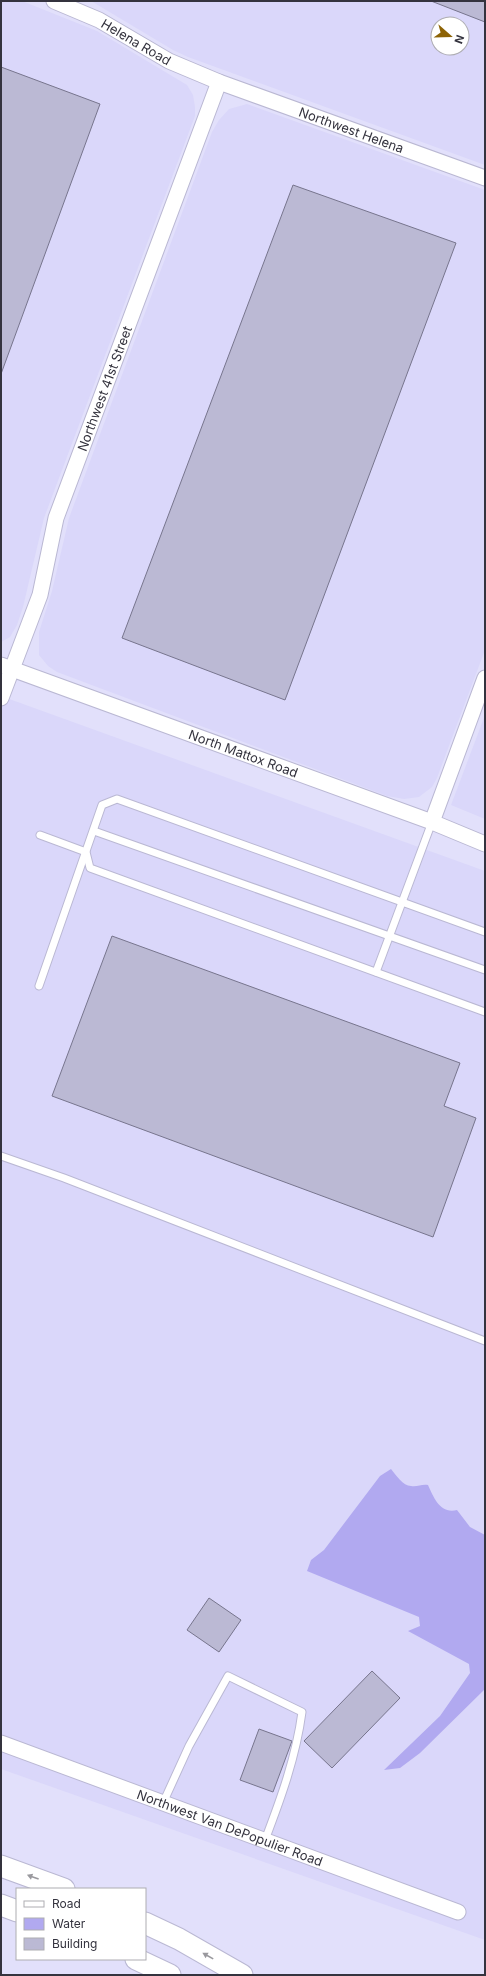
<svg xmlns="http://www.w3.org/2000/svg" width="486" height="1976" font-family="Inter,sans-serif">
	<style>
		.built { fill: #dad7fa; fill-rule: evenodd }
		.water { fill: #b1a9f0 }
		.building { fill: #bbb9d4; stroke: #77758d }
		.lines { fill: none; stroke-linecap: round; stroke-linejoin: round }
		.service-casing { stroke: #bab8d3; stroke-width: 9 }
		.minor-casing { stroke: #bab8d3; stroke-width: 17 }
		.secondary-casing { stroke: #bab8d3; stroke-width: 23 }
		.service { stroke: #fff; stroke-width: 7 }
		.minor { stroke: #fff; stroke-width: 15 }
		.secondary { stroke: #fff; stroke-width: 21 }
		.oneway { fill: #9a999e }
		.labels { text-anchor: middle; stroke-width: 3; stroke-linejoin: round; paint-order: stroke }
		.street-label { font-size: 13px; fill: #34333e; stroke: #fff }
	</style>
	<rect width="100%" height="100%" fill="#e2e0fb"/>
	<g class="built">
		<path d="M1,1H22L97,31L187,85L193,95L195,107V116L189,132L44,518L23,607L17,625L10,637L1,642Z"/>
		<path d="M91,1H485V165L188,57L173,50ZM438,24H462V48H438Z"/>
		<path d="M247,104L485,190V650L437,778L432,787L419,797L404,799L387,796L57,672L48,666L39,655V632L52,591L69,518L212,132L219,120L229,109Z"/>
		<path d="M1,696L485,871V1940L1,1769Z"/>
		<path d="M485,715V819L451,805Z"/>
	</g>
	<path class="water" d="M391,1469C396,1475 403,1486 411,1486C418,1487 421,1484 428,1485C434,1498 440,1514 457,1510L470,1527L485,1535V1689L420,1753L400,1768L384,1770L440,1716L470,1673L469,1664L408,1631L420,1626L419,1617L307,1571L311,1560L324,1550L380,1476Z"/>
	<g class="building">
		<path d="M431,1H485V22Z"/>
		<path d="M1,67L100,104L1,374Z"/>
		<path d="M293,185L456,243L285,700L122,638Z"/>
		<path d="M112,936L460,1063L444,1106L476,1118L433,1237L52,1096Z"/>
		<path d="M209,1598L241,1620L219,1652L187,1630Z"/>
		<path d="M372,1671L400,1698L332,1768L304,1741Z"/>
		<path d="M259,1729L292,1741L273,1792L240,1780Z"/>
	</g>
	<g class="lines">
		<defs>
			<g id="service">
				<path d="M94,831L485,970"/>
				<path d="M40,835L86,852L90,868L485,1012"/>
				<path d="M376,972L432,822"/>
				<path d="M39,986L102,805L117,799L485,932"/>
				<path d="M1,1156L64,1178L485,1341"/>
				<path d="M163,1803L189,1746L228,1676L302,1712C296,1757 281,1798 265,1840"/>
			</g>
			<g id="minor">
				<path id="s1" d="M54,1L99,20L169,61L219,82L485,178"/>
				<path id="s2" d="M1,665L432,822L485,844"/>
				<path id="s3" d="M1,698L40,595L56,518L219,82"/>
				<path d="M432,822L485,678"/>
				<path id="s4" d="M1,1743L458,1912"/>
			</g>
			<g id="secondary">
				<path d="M1,1866L64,1889"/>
				<path d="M1,1905L17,1911"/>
				<path d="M145,1923L179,1939L242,1975"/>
				<path d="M136,1959L170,1975"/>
			</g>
		</defs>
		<use href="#service" class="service-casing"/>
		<use href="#minor" class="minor-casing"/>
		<use href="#secondary" class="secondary-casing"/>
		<use href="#service" class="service"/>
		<use href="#minor" class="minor"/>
		<use href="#secondary" class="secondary"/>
	</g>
	<defs><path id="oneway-solid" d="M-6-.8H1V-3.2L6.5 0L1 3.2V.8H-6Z"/></defs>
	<g class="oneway">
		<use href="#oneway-solid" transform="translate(33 1877) rotate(-160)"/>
		<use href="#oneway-solid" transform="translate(208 1956) rotate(-151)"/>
	</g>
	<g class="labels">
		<g class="street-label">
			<text dy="5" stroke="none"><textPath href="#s1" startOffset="92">Helena Road</textPath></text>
			<text dy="5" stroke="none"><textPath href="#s1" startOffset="325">Northwest Helena</textPath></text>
			<text dy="5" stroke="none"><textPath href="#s3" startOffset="327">Northwest 41st Street</textPath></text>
			<text dy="5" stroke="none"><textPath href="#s2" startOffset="258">North Mattox Road</textPath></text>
			<text dy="5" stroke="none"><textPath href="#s4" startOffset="244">Northwest Van DePopulier Road</textPath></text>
		</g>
	</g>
	<rect width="486" height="1976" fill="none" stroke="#34333e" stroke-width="4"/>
	<rect x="16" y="1888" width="130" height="72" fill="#ffffff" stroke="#aeadb2"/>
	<rect x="24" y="1901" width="20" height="6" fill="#ffffff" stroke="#aeadb2"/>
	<text x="52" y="1908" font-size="12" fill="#34333e">Road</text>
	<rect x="24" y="1918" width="20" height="12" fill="#b1a9f0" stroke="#aeadb2"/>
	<text x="52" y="1928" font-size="12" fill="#34333e">Water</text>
	<rect x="24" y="1938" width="20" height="12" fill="#bbb9d4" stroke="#aeadb2"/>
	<text x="52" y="1948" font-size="12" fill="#34333e">Building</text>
	<g transform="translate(450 36) rotate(110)"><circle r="19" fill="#ffffff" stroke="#aeadb2"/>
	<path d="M0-3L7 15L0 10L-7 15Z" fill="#8d6306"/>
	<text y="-6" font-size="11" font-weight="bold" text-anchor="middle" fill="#34333e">N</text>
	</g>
</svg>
